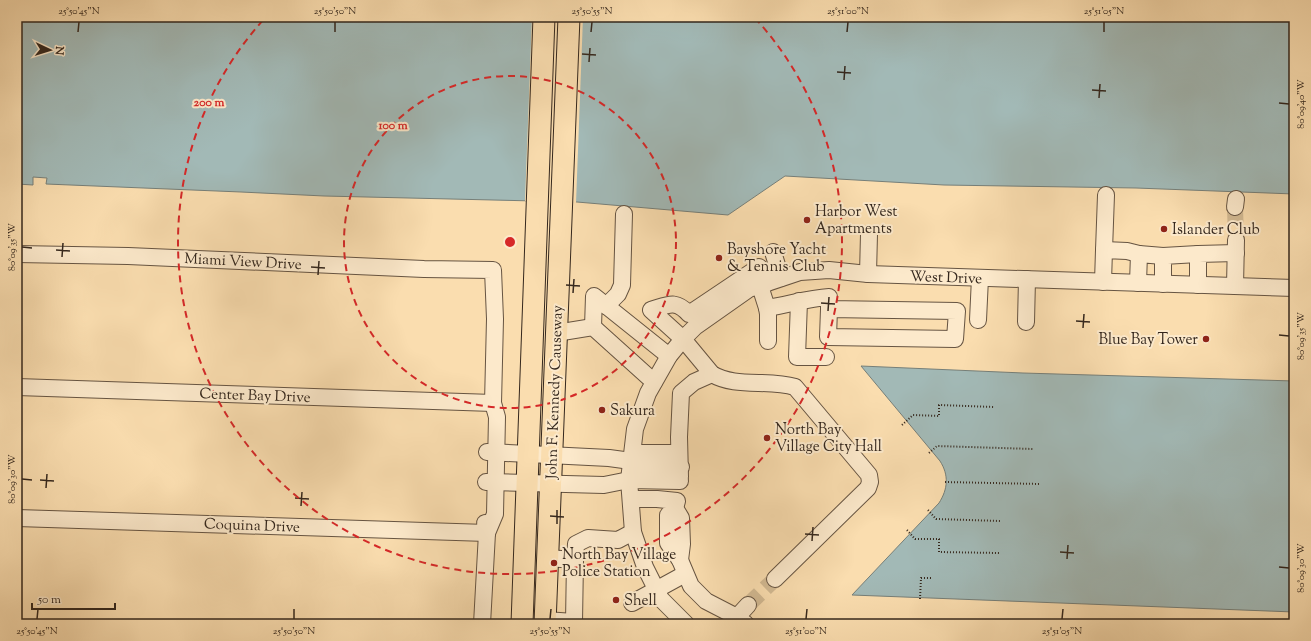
<svg xmlns="http://www.w3.org/2000/svg" width="1311" height="641" font-family="'Sorts Mill Goudy',serif">
	<style>
		.water { fill: #a2b9b6; stroke: #767f79 }
		.pier { fill: #faddaf }
		.lines { fill: none; stroke-linecap: round; stroke-linejoin: round }
		.minor-tunnel { stroke: #d2b992; stroke-width: 16; stroke-dasharray: 16 8; stroke-linecap: butt }
		.minor-casing { stroke: #665442; stroke-width: 18 }
		.major-casing { stroke: #34271d; stroke-width: 23 }
		.path { stroke: #34271d; stroke-width: 2; stroke-dasharray: 1 2; stroke-linecap: butt }
		.minor { stroke: #fce9cb; stroke-width: 16 }
		.major { stroke: #faddaf; stroke-width: 21 }
		.ticks { fill: none; stroke: #34271d; stroke-width: 1.5 }
		.ring { fill: none; stroke: #d62828; stroke-width: 2; stroke-dasharray: 7 5 }
		.poi-dot { fill: #8f2418; stroke: #fce9cb; stroke-width: 1.5 }
		.labels { text-anchor: middle; stroke-width: 4; stroke-linejoin: round; paint-order: stroke }
		.poi-label { font-size: 15px; fill: #34271d; stroke: #fce9cb; text-anchor: start }
		.street-label { font-size: 15px; fill: #34271d; stroke: #fce9cb }
		.centre { fill: #d62828; stroke: #fce9cb; stroke-width: 2 }
		.ring-label { font-size: 12px; text-anchor: middle; font-weight: bold; fill: #d62828; stroke: #fce9cb; stroke-width: 4; stroke-linejoin: round; paint-order: stroke }
		.neatline { fill: none; stroke: #34271d; stroke-width: 1.5 }
		.ticks-label { font-size: 10px; text-anchor: middle; fill: #34271d }
	</style>
	<rect width="100%" height="100%" fill="#faddaf"/>
	<filter id="stains"><feTurbulence type="fractalNoise" baseFrequency=".005" numOctaves="4"/><feColorMatrix values="0 0 0 0 .2 0 0 0 0 .09 0 0 0 0 .02 0 0 0 .5 -.17"/></filter>
	<radialGradient id="worn" r=".72"><stop offset=".6" stop-color="#630" stop-opacity="0"/><stop offset="1" stop-color="#630" stop-opacity=".3"/></radialGradient>
	<g class="water">
		<path d="M17,17H1294V194L1136,188L944,185L785,176L728,215L577,202L324,196L241,192L46,184L47,178L33,177V185L17,184Z"/>
		<path d="M861,366L1023,373L1294,381V612L852,595L939,503C948,489 949,475 940,461Z"/>
	</g>
	<path class="pier" d="M532,17H583L576,203L525,201Z"/>
	<g class="lines">
		<g class="minor-tunnel">
			<path d="M1235,207L1236,240"/>
			<path d="M748,605L775,579"/>
		</g>
		<defs>
			<g id="minor">
				<path d="M1235,207L1236,199"/>
				<path d="M1104,250L1106,195"/>
				<path d="M773,252L781,278"/>
				<path d="M17,254L128,256L424,269L493,270L495,319L493,403L497,417L495,514L487,533"/>
				<path d="M868,274L869,234"/>
				<path d="M1103,282L1104,250L1127,251L1139,254"/>
				<path d="M767,283L759,267L689,314C675,299 668,305 651,310L683,339L712,374C735,388 768,379 795,387L869,475L870,482L868,488L775,579"/>
				<path d="M1138,283L1139,254L1163,256"/>
				<path d="M1163,284V256L1198,254"/>
				<path d="M1198,285V254L1236,253"/>
				<path d="M760,286L767,308C788,305 808,298 829,297V309L957,311L955,339L828,337L829,309"/>
				<path d="M1235,286L1236,240"/>
				<path d="M799,301L797,357H826"/>
				<path d="M606,306L618,294L622,285L624,214"/>
				<path d="M767,308L768,314V341"/>
				<path d="M978,320L980,278"/>
				<path d="M1026,322L1027,279"/>
				<path d="M593,327L594,296L669,356"/>
				<path d="M556,333L593,327L654,382"/>
				<path d="M17,387L493,403"/>
				<path d="M487,452L609,458L631,461L639,466L681,467"/>
				<path d="M631,461L641,453H679"/>
				<path d="M680,477L679,437L681,393L694,382L712,374"/>
				<path d="M486,482L604,485L629,480L680,481"/>
				<path d="M631,499H657L677,501L675,508L668,515V543L680,560L691,586L706,601L737,617L746,624"/>
				<path d="M675,508L681,518L682,544L680,560"/>
				<path d="M17,518L487,533"/>
				<path d="M547,558L575,560L576,544L588,538L618,540L633,532"/>
				<path d="M632,603L685,574"/>
				<path d="M737,617L748,605"/>
				<path d="M545,620L574,622V624"/>
				<path d="M574,622L575,560"/>
				<path d="M482,624L487,533L485,523"/>
				<path d="M686,624L661,599L645,567L633,532L629,480L635,429L648,393L669,356L683,339L695,327L749,289L800,272L829,270L868,274L1294,288"/>
			</g>
			<g id="major">
				<path d="M522,624L544,17"/>
				<path d="M545,624L569,17"/>
			</g>
		</defs>
		<use href="#minor" class="minor-casing"/>
		<use href="#major" class="major-casing"/>
		<g class="path">
			<path d="M902,425L913,415L939,416V405L994,407"/>
			<path d="M929,453L937,446L1033,449"/>
			<path d="M945,482L1039,484"/>
			<path d="M928,510L936,519L1000,521"/>
			<path d="M907,530L915,539H939V552L999,553"/>
			<path d="M920,599L921,578H931"/>
		</g>
		<use href="#minor" class="minor"/>
		<use href="#major" class="major"/>
	</g>
	<path class="ticks" d="M78,32L79,22M335,32V22M591,32L592,22M847,32L848,22M1104,32V22M582,54L596,55M589,62L590,48M837,72L851,73M844,80L845,66M1092,90L1106,91M1099,98L1100,84M1279,103L1289,104M22,247L32,248M56,250L70,251M62,257L63,243M311,267L325,268M318,275L319,261M566,285L580,286M573,293L574,279M821,303L835,304M828,311L829,297M1076,321L1090,322M1083,328L1084,314M1279,335L1289,336M22,479L32,480M40,480L54,481M46,488L47,474M295,498L309,499M301,506L302,492M550,516L564,517M557,524V510M805,534L819,535M812,541L813,527M1060,552L1074,553M1067,559L1068,545M1279,567L1289,568M37,619L38,609M294,619V609M550,619L551,609M806,619L807,609M1062,619L1063,609"/>
	<g class="ring">
		<circle cx="510" cy="242" r="166"/>
		<path d="M755 18A332 332 0 1 1 265 18"/>
	</g>
	<g class="poi-dot">
		<circle cx="807" cy="220" r="4"/>
		<circle cx="1164" cy="229" r="4"/>
		<circle cx="719" cy="258" r="4"/>
		<circle cx="1206" cy="339" r="4"/>
		<circle cx="602" cy="410" r="4"/>
		<circle cx="767" cy="438" r="4"/>
		<circle cx="554" cy="563" r="4"/>
		<circle cx="616" cy="600" r="4"/>
	</g>
	<g class="labels">
		<g class="poi-label">
			<text x="815" y="216">Harbor West<tspan x="815" dy="17">Apartments</tspan></text>
			<text x="1172" y="234">Islander Club</text>
			<text x="727" y="254">Bayshore Yacht<tspan x="727" dy="17">&amp; Tennis Club</tspan></text>
			<text x="1198" y="344" text-anchor="end">Blue Bay Tower</text>
			<text x="610" y="415">Sakura</text>
			<text x="775" y="434">North Bay<tspan x="775" dy="17">Village City Hall</tspan></text>
			<text x="562" y="559">North Bay Village<tspan x="562" dy="17">Police Station</tspan></text>
			<text x="624" y="605">Shell</text>
		</g>
		<g class="street-label">
			<text transform="translate(243 261) rotate(3)" y="5">Miami View Drive</text>
			<text transform="translate(946 277) rotate(2)" y="5">West Drive</text>
			<text transform="translate(554 392) rotate(-88)" y="5">John F. Kennedy Causeway</text>
			<text transform="translate(255 395) rotate(2)" y="5">Center Bay Drive</text>
			<text transform="translate(252 525) rotate(2)" y="5">Coquina Drive</text>
		</g>
	</g>
	<circle cx="510" cy="242" r="6" class="centre"/>
	<g class="ring-label">
		<text x="209" y="106">200 m</text>
		<text x="393" y="129">100 m</text>
	</g>
	<rect width="1311" height="641" fill="none" stroke="#faddaf" stroke-width="44"/>
	<g transform="translate(50 50) rotate(94)" stroke="#fce9cb" stroke-width="3" paint-order="stroke">
	<path d="M0-3L7 15L0 10L-7 15Z" fill="#34271d"/>
	<text y="-6" font-size="11" font-weight="bold" text-anchor="middle" fill="#34271d">N</text>
	</g>
	<path d="M32 603v6h83v-6" fill="none" stroke="#34271d" stroke-width="2"/>
	<text x="38" y="603" font-size="12" fill="#34271d" stroke="#fce9cb" stroke-width="3" paint-order="stroke">50 m</text>
	<rect x="22" y="22" width="1267" height="597" class="neatline"/>
	<g class="ticks-label">
		<text x="79" y="14">25°50'45"N</text>
		<text x="335" y="14">25°50'50"N</text>
		<text x="592" y="14">25°50'55"N</text>
		<text x="848" y="14">25°51'00"N</text>
		<text x="1104" y="14">25°51'05"N</text>
		<text transform="translate(1300 104) rotate(-90)" y="4">80°09'40"W</text>
		<text transform="translate(11 247) rotate(-90)" y="4">80°09'35"W</text>
		<text transform="translate(1300 336) rotate(-90)" y="4">80°09'35"W</text>
		<text transform="translate(11 479) rotate(-90)" y="4">80°09'30"W</text>
		<text transform="translate(1300 568) rotate(-90)" y="4">80°09'30"W</text>
		<text x="37" y="634">25°50'45"N</text>
		<text x="294" y="634">25°50'50"N</text>
		<text x="550" y="634">25°50'55"N</text>
		<text x="806" y="634">25°51'00"N</text>
		<text x="1062" y="634">25°51'05"N</text>
	</g>
	<rect width="100%" height="100%" filter="url(#stains)"/>
	<rect width="100%" height="100%" fill="url(#worn)"/>
</svg>
